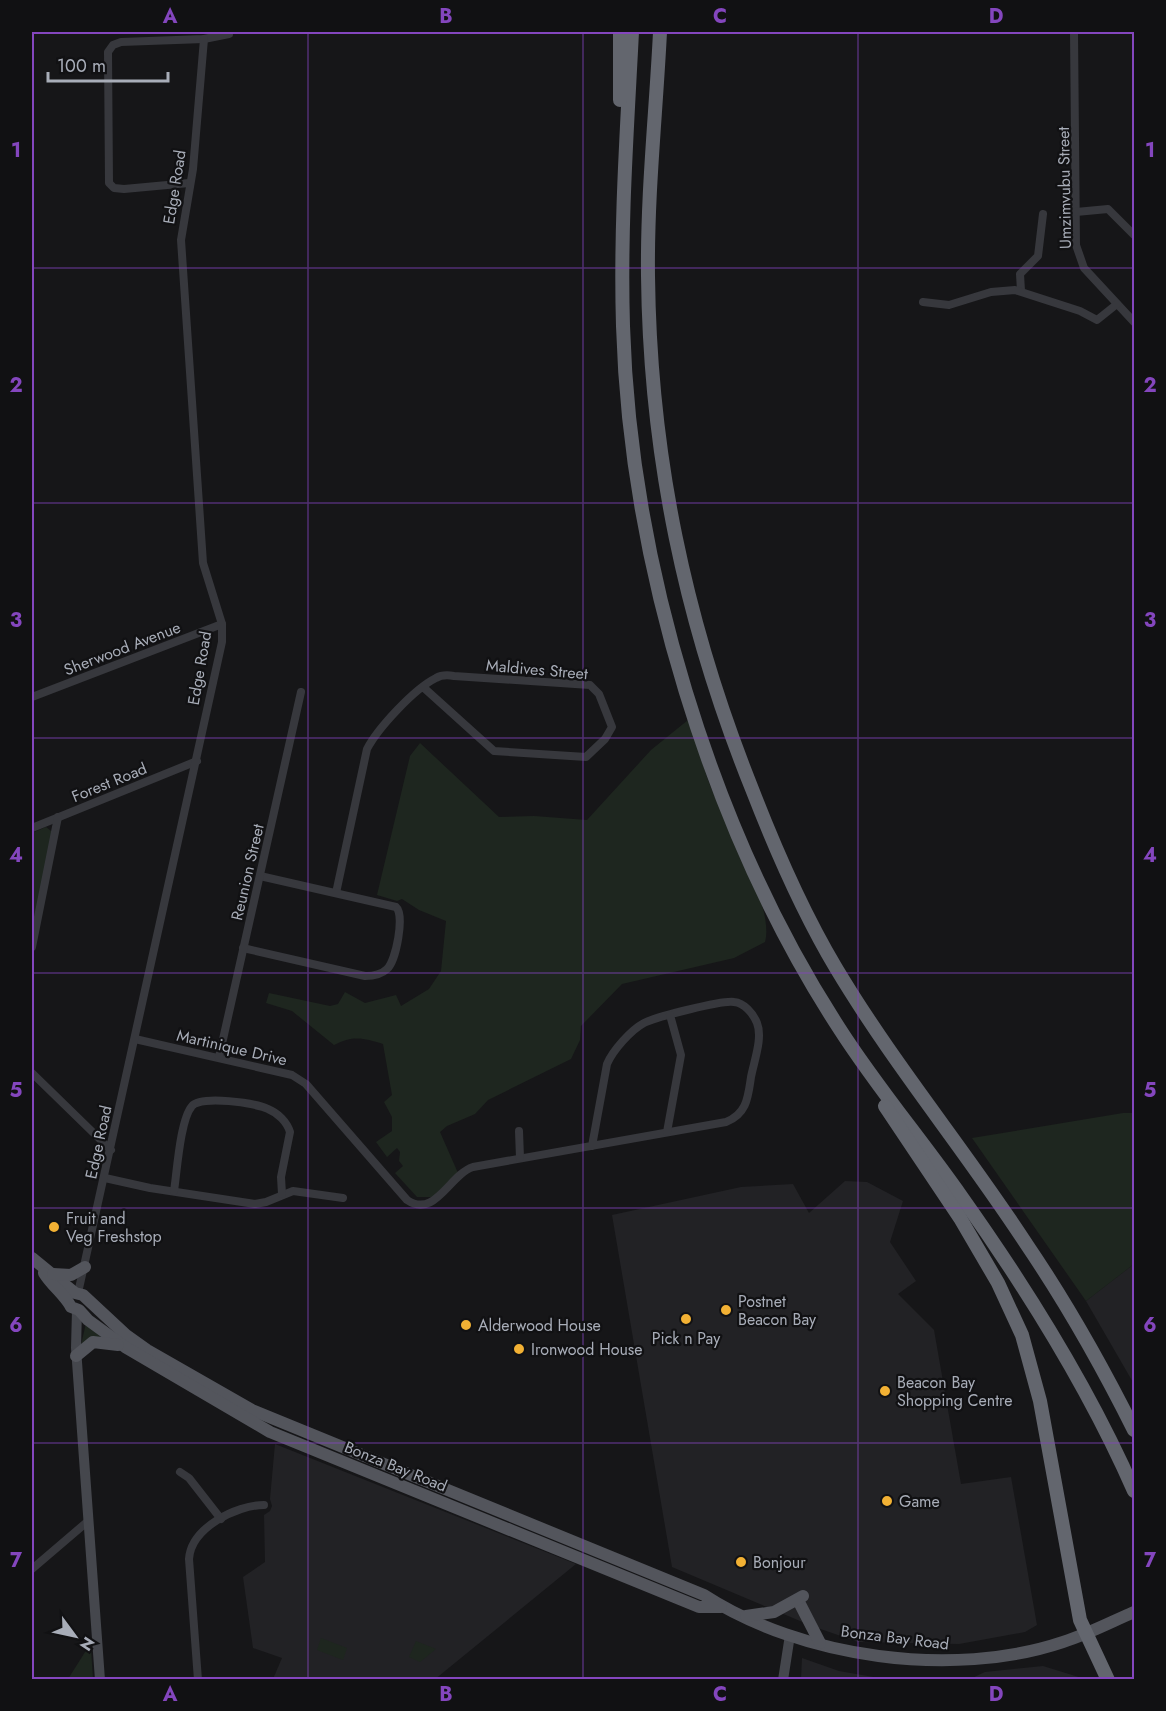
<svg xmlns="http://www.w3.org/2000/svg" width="1166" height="1711" font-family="Jost,sans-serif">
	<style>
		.built { fill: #222225 }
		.green { fill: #1e261f }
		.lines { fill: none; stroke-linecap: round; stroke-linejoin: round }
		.street { stroke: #37383d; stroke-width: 8 }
		.secondary { stroke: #45474d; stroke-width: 10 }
		.primary { stroke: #53555c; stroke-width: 12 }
		.highway { stroke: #63666e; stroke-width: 14 }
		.grid { fill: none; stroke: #8446be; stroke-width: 1.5; stroke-opacity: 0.55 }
		.poi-dot { fill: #f2b134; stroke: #111113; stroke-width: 2 }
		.labels { text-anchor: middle; stroke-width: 4.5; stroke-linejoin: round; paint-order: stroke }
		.street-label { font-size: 16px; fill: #a8adb8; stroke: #111113 }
		.poi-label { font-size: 16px; fill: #a8adb8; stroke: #111113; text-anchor: start }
		.neatline { fill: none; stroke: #8446be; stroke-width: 2 }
		.grid-label { font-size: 20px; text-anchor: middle; font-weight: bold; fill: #8446be }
	</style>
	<rect width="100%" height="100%" fill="#161618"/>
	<g class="built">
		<path d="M845,1181L867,1182L903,1201L890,1242L916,1281L898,1294L934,1330L961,1484L1011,1477L1037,1625L1025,1632L959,1644L858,1642L812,1626L672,1567L612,1215L741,1187L793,1184L809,1213Z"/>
		<path d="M1134,1264V1384L1086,1301Z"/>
		<path d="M275,1444L576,1564L434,1680L273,1679L282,1658L253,1648L243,1577L265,1562L264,1515L270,1511L272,1506L270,1499Z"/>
		<path d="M802,1658L839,1671L885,1679H801Z"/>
		<path d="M1043,1666L1085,1679H970L985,1672Z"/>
	</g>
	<g class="green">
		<path d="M688,720C698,743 702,767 712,790C726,825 775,907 765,942L734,958L622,984L581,1026L580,1040L571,1059L488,1100L475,1114L447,1126L440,1132L458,1173L433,1197H417L395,1173L403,1166L399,1161L400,1152L397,1148L387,1157L376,1142L392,1131V1117L384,1102L392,1095L383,1044C364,1038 353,1035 334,1045L292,1011L266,1003L269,993L330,1006L338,1004L345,992L365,1003L396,995L401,1006L429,989L441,971L446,921L419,910L402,899L397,901L377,895L410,756L420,743L499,817L534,816L587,820L651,750Z"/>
		<path d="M46,827L51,831V839L32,930V833Z"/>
		<path d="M1123,1113H1134V1264L1086,1301L972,1138Z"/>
		<path d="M86,1323L101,1337L81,1345Z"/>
		<path d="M321,1638L347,1648L343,1660L317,1650Z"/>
		<path d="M416,1641L436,1649L420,1662L409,1657Z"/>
		<path d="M87,1649H91L93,1679H68Z"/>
	</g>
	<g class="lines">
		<g class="street">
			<path d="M1074,32L1076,245L1084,268L1134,322"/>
			<path d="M189,183L124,189L114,188L109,183L108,52L113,45L121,42L204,39L229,34"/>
			<path d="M1076,212L1108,209L1134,235"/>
			<path d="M1021,291L1020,274L1038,256L1043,214"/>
			<path d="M923,302L949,305L991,292L1015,290L1080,311L1097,320L1117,304"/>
			<path d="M32,697L222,624"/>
			<path d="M32,828L197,761"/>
			<path d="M336,893L367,749C378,728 414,689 436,678C441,675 448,675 454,676L590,685L599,694L612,727L605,739L586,757L494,751L423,687"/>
			<path d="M32,947L58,817"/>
			<path d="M243,948L365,976C373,976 381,975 387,969C396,961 405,915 396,907L260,876"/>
			<path d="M135,1039L292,1075L306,1084L407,1200C435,1219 449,1175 473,1167L726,1122C747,1114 748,1097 751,1077C754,1061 763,1038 757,1023C753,1013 744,1003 734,1002C722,1000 656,1017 644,1023C631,1030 613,1050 607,1064L592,1146"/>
			<path d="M219,1057L301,692"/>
			<path d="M32,1073L111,1150"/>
			<path d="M519,1131L520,1158"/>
			<path d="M667,1132L681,1055L670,1015"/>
			<path d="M105,1178L150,1188L255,1204L266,1202L293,1191L343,1198"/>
			<path d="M174,1191C177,1172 180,1120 192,1106C201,1095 256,1103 268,1109C278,1113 287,1122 290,1132L281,1177L282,1194"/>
			<path d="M78,1293L222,642V624L203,563L181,240L193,169L204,39"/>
			<path d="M180,1472L189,1478L221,1519"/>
			<path d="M32,1569L87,1522"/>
			<path d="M198,1680L189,1559C191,1528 236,1505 264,1505"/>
		</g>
		<g class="secondary">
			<path d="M77,1310L76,1348L100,1680"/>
			<path d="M783,1680L790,1635"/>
		</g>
		<g class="primary">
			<path d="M32,1258L75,1293L83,1295L126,1335L147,1350L252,1410L704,1595C801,1658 953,1679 1063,1642C1088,1634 1111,1622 1134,1612"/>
			<path d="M44,1273C52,1286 65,1295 71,1307L79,1310L88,1320L125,1347L270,1432L699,1607H721"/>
			<path d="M53,1274L71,1275L85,1267"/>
			<path d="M76,1356L93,1342L118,1345"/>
			<path d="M800,1604L820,1643"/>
			<path d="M746,1616L774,1612L803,1596"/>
		</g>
		<g class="highway">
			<path d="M632,32C627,130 620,228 623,326C630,561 711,831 839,1028C876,1086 921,1139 961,1196C1027,1289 1088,1386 1134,1491"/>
			<path d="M660,32C656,113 647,194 648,276C650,455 685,622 752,789C776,851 802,911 836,968C894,1065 966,1151 1027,1245C1067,1304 1102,1366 1134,1430"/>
			<path d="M620,100V32"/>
			<path d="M885,1106L960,1218L998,1283L1022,1335L1040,1401L1080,1620L1108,1680"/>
		</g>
	</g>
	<path class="grid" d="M308,32V1680M583,32V1680M858,32V1680M32,268H1134M32,503H1134M32,738H1134M32,973H1134M32,1208H1134M32,1443H1134"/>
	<g class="poi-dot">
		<circle cx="54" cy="1227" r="6"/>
		<circle cx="726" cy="1310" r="6"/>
		<circle cx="686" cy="1319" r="6"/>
		<circle cx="466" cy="1325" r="6"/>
		<circle cx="519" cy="1349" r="6"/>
		<circle cx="885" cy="1391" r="6"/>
		<circle cx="887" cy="1501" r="6"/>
		<circle cx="741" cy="1562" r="6"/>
	</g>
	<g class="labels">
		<g class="street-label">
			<text transform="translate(174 187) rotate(-81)" y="6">Edge Road</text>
			<text transform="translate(1064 188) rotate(-91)" y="6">Umzimvubu Street</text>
			<text transform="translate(122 648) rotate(-21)" y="6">Sherwood Avenue</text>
			<text transform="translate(199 668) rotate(-80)" y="6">Edge Road</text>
			<text transform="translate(537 669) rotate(5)" y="6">Maldives Street</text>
			<text transform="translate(109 782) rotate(-22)" y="6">Forest Road</text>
			<text transform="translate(247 872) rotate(-77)" y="6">Reunion Street</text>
			<text transform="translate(232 1047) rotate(13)" y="6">Martinique Drive</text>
			<text transform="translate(98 1142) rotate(-78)" y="6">Edge Road</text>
			<text transform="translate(396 1466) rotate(22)" y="6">Bonza Bay Road</text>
			<text transform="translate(895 1637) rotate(7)" y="6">Bonza Bay Road</text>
		</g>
		<g class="poi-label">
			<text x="66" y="1224">Fruit and<tspan x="66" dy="18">Veg Freshstop</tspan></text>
			<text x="738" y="1307">Postnet<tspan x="738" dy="18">Beacon Bay</tspan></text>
			<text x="478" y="1331">Alderwood House</text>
			<text x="686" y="1344" text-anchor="middle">Pick n Pay</text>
			<text x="531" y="1355">Ironwood House</text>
			<text x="897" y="1388">Beacon Bay<tspan x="897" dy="18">Shopping Centre</tspan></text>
			<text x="899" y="1507">Game</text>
			<text x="753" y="1568">Bonjour</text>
		</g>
	</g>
	<rect width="1166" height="1711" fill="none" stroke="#111113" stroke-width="66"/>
	<g transform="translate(75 1636) rotate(123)" stroke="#111113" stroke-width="4.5" paint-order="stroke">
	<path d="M0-4.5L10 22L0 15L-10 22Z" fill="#a8adb8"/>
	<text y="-9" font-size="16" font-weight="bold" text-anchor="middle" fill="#a8adb8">N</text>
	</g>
	<path d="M48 72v9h120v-9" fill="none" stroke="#a8adb8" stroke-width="3"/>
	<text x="57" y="72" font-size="18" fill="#a8adb8" stroke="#111113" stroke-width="4.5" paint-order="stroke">100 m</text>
	<rect x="33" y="33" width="1100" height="1645" class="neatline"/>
	<g class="grid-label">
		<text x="170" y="23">A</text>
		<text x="446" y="23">B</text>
		<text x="720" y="23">C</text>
		<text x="996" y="23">D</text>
		<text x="16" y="157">1</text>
		<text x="1150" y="157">1</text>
		<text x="16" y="392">2</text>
		<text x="1150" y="392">2</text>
		<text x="16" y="627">3</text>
		<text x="1150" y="627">3</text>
		<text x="16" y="862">4</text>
		<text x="1150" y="862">4</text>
		<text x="16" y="1097">5</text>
		<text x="1150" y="1097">5</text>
		<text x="16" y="1332">6</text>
		<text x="1150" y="1332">6</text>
		<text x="16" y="1567">7</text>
		<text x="1150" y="1567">7</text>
		<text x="170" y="1701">A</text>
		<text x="446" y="1701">B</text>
		<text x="720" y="1701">C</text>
		<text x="996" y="1701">D</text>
	</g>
</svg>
